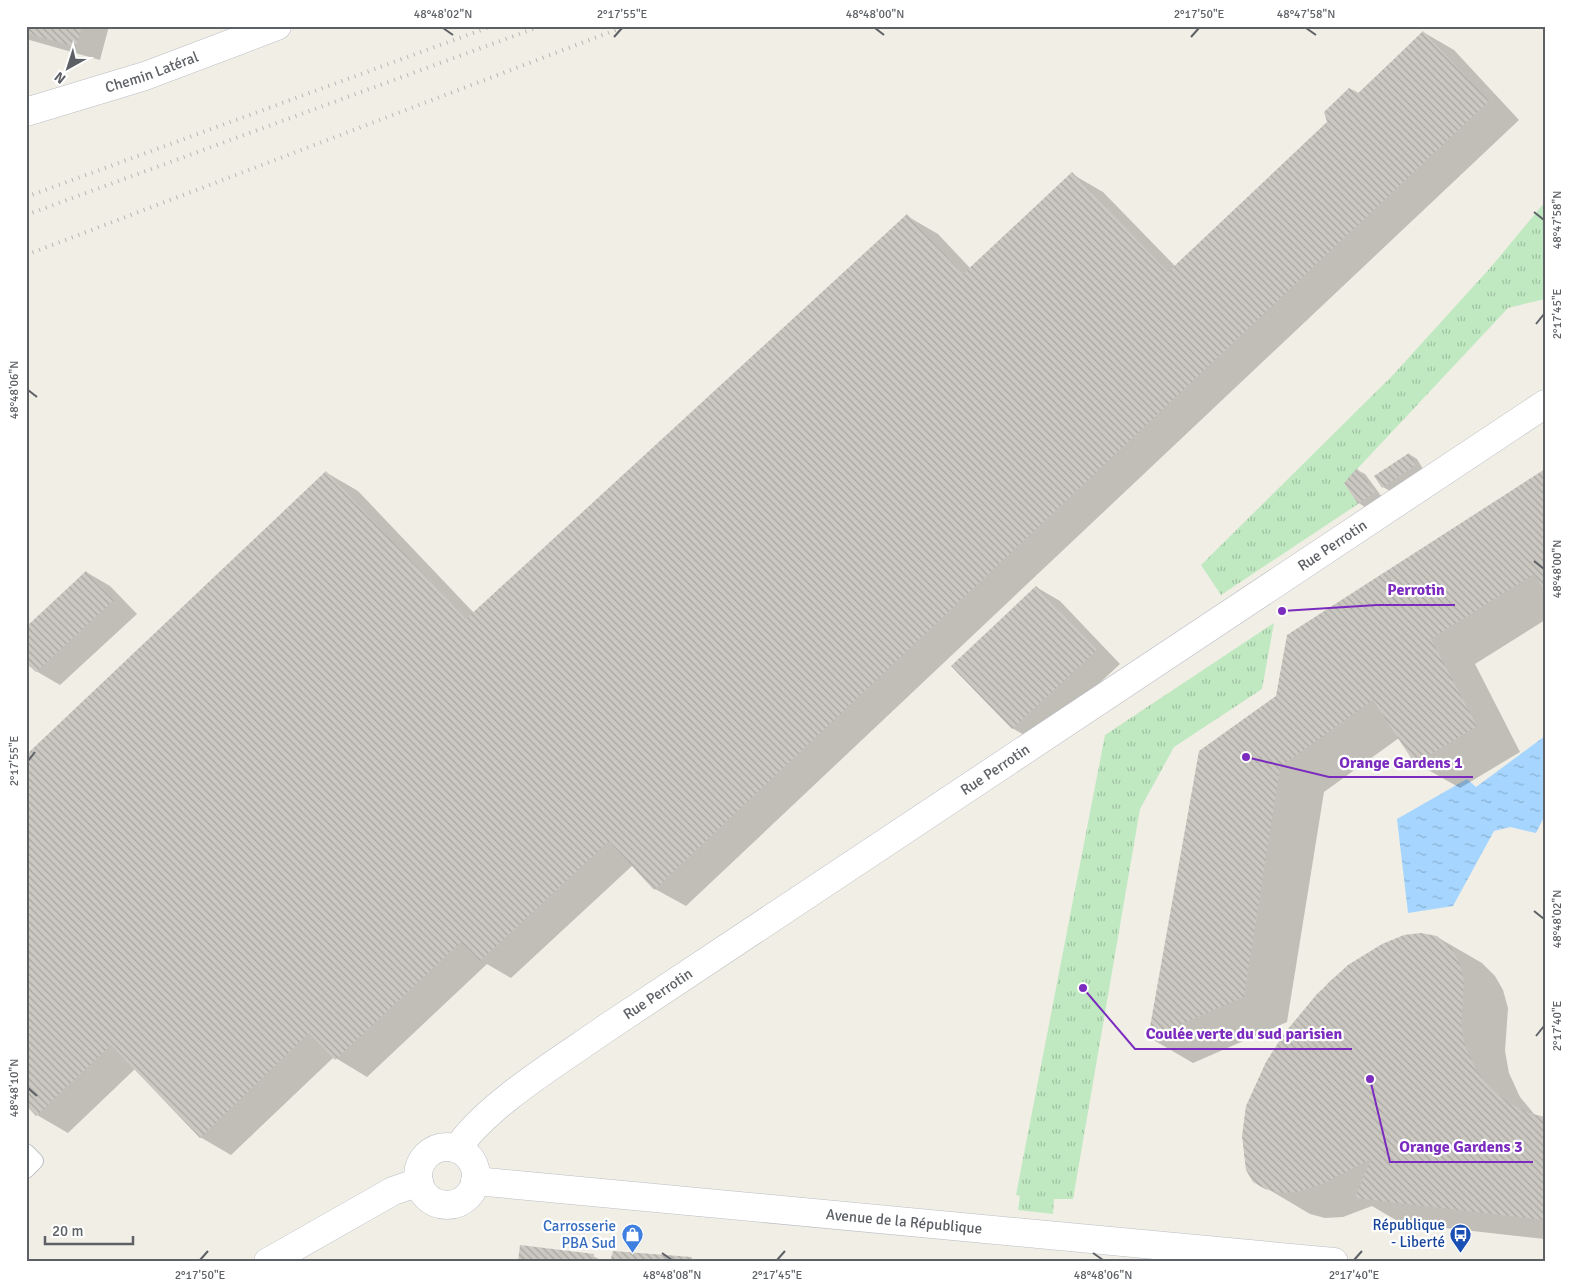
<svg xmlns="http://www.w3.org/2000/svg" width="1571" height="1288" font-family="Signika,sans-serif">
	<style>
		.grass { fill: url(#grass-tufts) }
		.water { fill: url(#water-ripples) }
		.shadow { fill: #0003 }
		.building { fill: url(#building-back-hatch) }
		.lines { fill: none; stroke-linecap: round; stroke-linejoin: round }
		.service-casing { stroke: #babdc2; stroke-width: 18 }
		.tertiary-casing { stroke: #babdc2; stroke-width: 29 }
		.secondary-casing { stroke: #babec4; stroke-width: 29 }
		.service { stroke: #fff; stroke-width: 16 }
		.tertiary { stroke: #fff; stroke-width: 28 }
		.secondary { stroke: #fff; stroke-width: 28 }
		.rail { stroke: #b6b7b7; stroke-width: 4; stroke-dasharray: 1 6; stroke-linecap: butt }
		.ticks { fill: none; stroke: #5d6166; stroke-width: 2 }
		.labels { text-anchor: middle; stroke-width: 4.5; stroke-linejoin: round; paint-order: stroke }
		.street-label { font-size: 15px; fill: #5d6166; stroke: #fff }
		.transit-label { font-size: 15px; fill: #164399; stroke: #fff; text-anchor: end }
		.shop-label { font-size: 15px; fill: #366cbe; stroke: #fff; text-anchor: end }
		.leader { fill: none; stroke: #7b2cbf; stroke-width: 2 }
		.callout-dot { fill: #7b2cbf; stroke: #fff; stroke-width: 2 }
		.callout-label { font-size: 16px; text-anchor: middle; font-weight: bold; fill: #7b2cbf; stroke: #fff; stroke-width: 4.5; stroke-linejoin: round; paint-order: stroke }
		.neatline { fill: none; stroke: #5d6166; stroke-width: 2 }
		.ticks-label { font-size: 12px; text-anchor: middle; fill: #5d6166 }
	</style>
	<defs>
		<pattern id="grass-tufts" width="24" height="20" patternUnits="userSpaceOnUse" patternTransform="scale(1.25)"><rect width="24" height="20" fill="#c0e9c1"/><path d="M3 7l-1-3M5 7V3M7 7l1-3M15 17l-1-3M17 17v-4M19 17l1-3" fill="none" stroke="#9fc0a1"/></pattern>
		<pattern id="water-ripples" width="26" height="14" patternUnits="userSpaceOnUse" patternTransform="scale(1.25)"><rect width="26" height="14" fill="#a6d6ff"/><path d="M2 4q2-2 4 0t4 0M15 11q2-2 4 0t4 0" fill="none" stroke="#8ab1d2"/></pattern>
		<pattern id="building-back-hatch" width="6" height="6" patternUnits="userSpaceOnUse" patternTransform="scale(1.25)"><rect width="6" height="6" fill="#cbc8c2"/><path d="M-1 5l2 2M0 0l6 6M5-1l2 2" fill="none" stroke="#a8a6a1"/></pattern>
	</defs>
	<rect width="100%" height="100%" fill="#f0eee5"/>
	<g class="grass">
		<path d="M1545,202V299L1508,308L1344,483L1358,504L1221,595L1201,565L1393,375L1491,267Z"/>
		<path d="M1274,623L1262,689L1174,747L1140,809L1073,1199H1054L1053,1214L1018,1210L1020,1196L1016,1195L1105,735Z"/>
	</g>
	<path class="water" d="M1545,736V815L1536,833L1510,827L1494,831L1453,906L1408,913L1397,819L1467,779L1476,787Z"/>
	<g class="shadow">
		<path d="M26,26H109L100,60L26,39Z"/>
		<path d="M1423,32L1454,50L1519,120L686,906L655,889L633,865L511,978L487,964L367,1077L334,1057L231,1155L200,1137L135,1069L68,1133L37,1115L327,473L358,491L474,613L907,216L938,234L970,268L1072,174L1103,192L1175,266Z"/>
		<path d="M1409,454L1417,459L1423,469L1390,491L1383,487Z"/>
		<path d="M1357,470L1365,474L1382,497L1366,508L1359,503Z"/>
		<path d="M1545,470V620L1475,664L1520,752L1460,788L1416,763L1399,738L1324,792L1287,1022L1193,1063L1150,1038L1201,752L1277,697Z"/>
		<path d="M86,572L110,586L137,614L60,685L36,671Z"/>
		<path d="M1036,587L1060,601L1120,664L1036,742L1012,728Z"/>
		<path d="M1437,937L1482,963L1495,976L1503,990L1508,1008L1505,1051L1509,1073L1520,1097L1535,1115L1545,1119V1239L1401,1223L1372,1206L1343,1217L1325,1218L1310,1214L1266,1188L1247,1169L1244,1153V1121L1247,1107L1284,1036L1329,982L1348,966Z"/>
		<path d="M593,1256L604,1262H520Z"/>
	</g>
	<g class="building">
		<path d="M26,26H82L76,47L26,33Z"/>
		<path d="M1423,31L1489,101L654,890L609,841L480,961L461,942L335,1060L309,1033L200,1138L111,1045L36,1116L26,1105V755L326,471L466,619L907,214L963,274L1072,172L1168,272L1327,122L1324,112L1349,88L1359,93Z"/>
		<path d="M1409,453L1416,465L1382,488L1374,476Z"/>
		<path d="M1357,468L1375,492L1358,504L1344,483Z"/>
		<path d="M1545,469V591L1534,574L1431,639L1477,726L1415,764L1373,700L1280,767L1244,997L1148,1038L1199,751L1276,696L1287,635Z"/>
		<path d="M86,571L114,600L36,672L26,663V627Z"/>
		<path d="M1036,586L1097,650L1012,729L951,666Z"/>
		<path d="M1421,933L1437,936L1452,949L1460,964L1464,982L1461,1025L1465,1046L1477,1071L1491,1088L1509,1103L1529,1113L1545,1117V1220L1355,1198L1371,1159L1324,1183L1298,1192L1280,1193L1265,1189L1253,1182L1246,1170L1242,1136L1246,1106L1266,1062L1283,1035L1317,994L1348,965L1382,944L1404,935Z"/>
		<path d="M520,1245L594,1254L593,1262H518Z"/>
		<path d="M613,1251L692,1257V1262H610Z"/>
	</g>
	<g class="lines">
		<defs>
			<path id="service" d="M26,1152L35,1161L26,1170"/>
			<g id="tertiary">
				<path id="s1" d="M26,112L145,76L277,26"/>
				<path id="s2" d="M457,1149C486,1105 561,1060 605,1029L1545,404"/>
			</g>
			<g id="secondary">
				<circle cx="447" cy="1176" r="29"/>
				<path id="s3" d="M475,1181L1334,1262"/>
				<path d="M268,1262L393,1191L419,1182"/>
			</g>
		</defs>
		<use href="#service" class="service-casing"/>
		<use href="#tertiary" class="tertiary-casing"/>
		<use href="#secondary" class="secondary-casing"/>
		<use href="#service" class="service"/>
		<use href="#tertiary" class="tertiary"/>
		<use href="#secondary" class="secondary"/>
		<g class="rail">
			<path d="M26,197L492,26"/>
			<path d="M26,215L541,26"/>
			<path d="M26,255L626,26"/>
		</g>
	</g>
	<path class="ticks" d="M443,28L453,35M875,28L884,35M1306,28L1316,35M614,37L622,28M1191,37L1199,28M1534,212L1544,220M1536,324L1544,314M28,390L37,397M1534,561L1544,569M28,761L35,752M1534,911L1544,919M1536,1036L1544,1026M28,1088L37,1096M662,1253L672,1260M1093,1253L1103,1260M200,1260L208,1251M777,1260L785,1251M1354,1260L1362,1251"/>
	<defs>
		<symbol id="bus-pin" viewBox="-11 -11 22 30"><path d="M0 17L-7.5 6A9.5 9.5 0 1 1 7.5 6Z" fill="#1a4fb4" stroke="#fff"/><path d="M-5-6H5V4H4V6H2V4H-2V6H-4V4H-5ZM-3.5-4V0h7V-4ZM-3.5 1.2v1.5H-2V1.2ZM2 1.2v1.5H3.5V1.2Z" fill="#fff"/></symbol>
		<symbol id="shop-pin" viewBox="-11 -11 22 30"><path d="M0 17L-7.5 6A9.5 9.5 0 1 1 7.5 6Z" fill="#3f7fe0" stroke="#fff"/><path d="M-5-2.5h2.3a2.7 3.5 0 0 1 5.4 0H5L5.5 6h-11ZM-1.5-2.5h3a1.5 2.3 0 0 0-3 0Z" fill="#fff"/></symbol>
	</defs>
	<g fill-rule="evenodd">
		<use href="#bus-pin" x="1448" y="1222" width="25" height="34"/>
		<use href="#shop-pin" x="620" y="1222" width="25" height="34"/>
	</g>
	<g class="labels">
		<g class="street-label">
			<text dy="5" stroke="none"><textPath href="#s1" startOffset="132">Chemin Latéral</textPath></text>
			<text dy="5" stroke="none"><textPath href="#s2" startOffset="1065">Rue Perrotin</textPath></text>
			<text dy="5" stroke="none"><textPath href="#s2" startOffset="660">Rue Perrotin</textPath></text>
			<text dy="5" stroke="none"><textPath href="#s2" startOffset="255">Rue Perrotin</textPath></text>
			<text dy="5" stroke="none"><textPath href="#s3" startOffset="431">Avenue de la République</textPath></text>
		</g>
		<g class="transit-label">
			<text x="1445" y="1230">République<tspan x="1445" dy="17">- Liberté</tspan></text>
		</g>
		<g class="shop-label">
			<text x="616" y="1231">Carrosserie<tspan x="616" dy="17">PBA Sud</tspan></text>
		</g>
	</g>
	<path class="leader" d="M1282 611L1377 605H1455M1246 757L1329 777H1473M1083 988L1135 1049H1352M1370 1079L1390 1162H1533"/>
	<g class="callout-dot">
		<circle cx="1282" cy="611" r="5"/>
		<circle cx="1246" cy="757" r="5"/>
		<circle cx="1083" cy="988" r="5"/>
		<circle cx="1370" cy="1079" r="5"/>
	</g>
	<g class="callout-label">
		<text x="1416" y="595">Perrotin</text>
		<text x="1401" y="768">Orange Gardens 1</text>
		<text x="1244" y="1039">Coulée verte du sud parisien</text>
		<text x="1461" y="1152">Orange Gardens 3</text>
	</g>
	<rect width="1571" height="1288" fill="none" stroke="#ffffff" stroke-width="55"/>
	<g transform="translate(68 68) rotate(219)" stroke="#ffffff" stroke-width="4" paint-order="stroke">
	<path d="M0-4L9 19L0 12L-9 19Z" fill="#5d6166"/>
	<text y="-8" font-size="14" font-weight="bold" text-anchor="middle" fill="#5d6166">N</text>
	</g>
	<path d="M45 1236v8h88v-8" fill="none" stroke="#5d6166" stroke-width="2.5"/>
	<text x="52" y="1236" font-size="15" fill="#5d6166" stroke="#ffffff" stroke-width="4" paint-order="stroke">20 m</text>
	<rect x="28" y="28" width="1516" height="1232" class="neatline"/>
	<g class="ticks-label">
		<text x="443" y="18">48°48'02"N</text>
		<text x="622" y="18">2°17'55"E</text>
		<text x="875" y="18">48°48'00"N</text>
		<text x="1199" y="18">2°17'50"E</text>
		<text x="1306" y="18">48°47'58"N</text>
		<text transform="translate(1557 220) rotate(-90)" y="4">48°47'58"N</text>
		<text transform="translate(1557 314) rotate(-90)" y="4">2°17'45"E</text>
		<text transform="translate(14 390) rotate(-90)" y="4">48°48'06"N</text>
		<text transform="translate(1557 569) rotate(-90)" y="4">48°48'00"N</text>
		<text transform="translate(14 761) rotate(-90)" y="4">2°17'55"E</text>
		<text transform="translate(1557 919) rotate(-90)" y="4">48°48'02"N</text>
		<text transform="translate(1557 1026) rotate(-90)" y="4">2°17'40"E</text>
		<text transform="translate(14 1088) rotate(-90)" y="4">48°48'10"N</text>
		<text x="200" y="1279">2°17'50"E</text>
		<text x="672" y="1279">48°48'08"N</text>
		<text x="777" y="1279">2°17'45"E</text>
		<text x="1103" y="1279">48°48'06"N</text>
		<text x="1354" y="1279">2°17'40"E</text>
	</g>
</svg>
